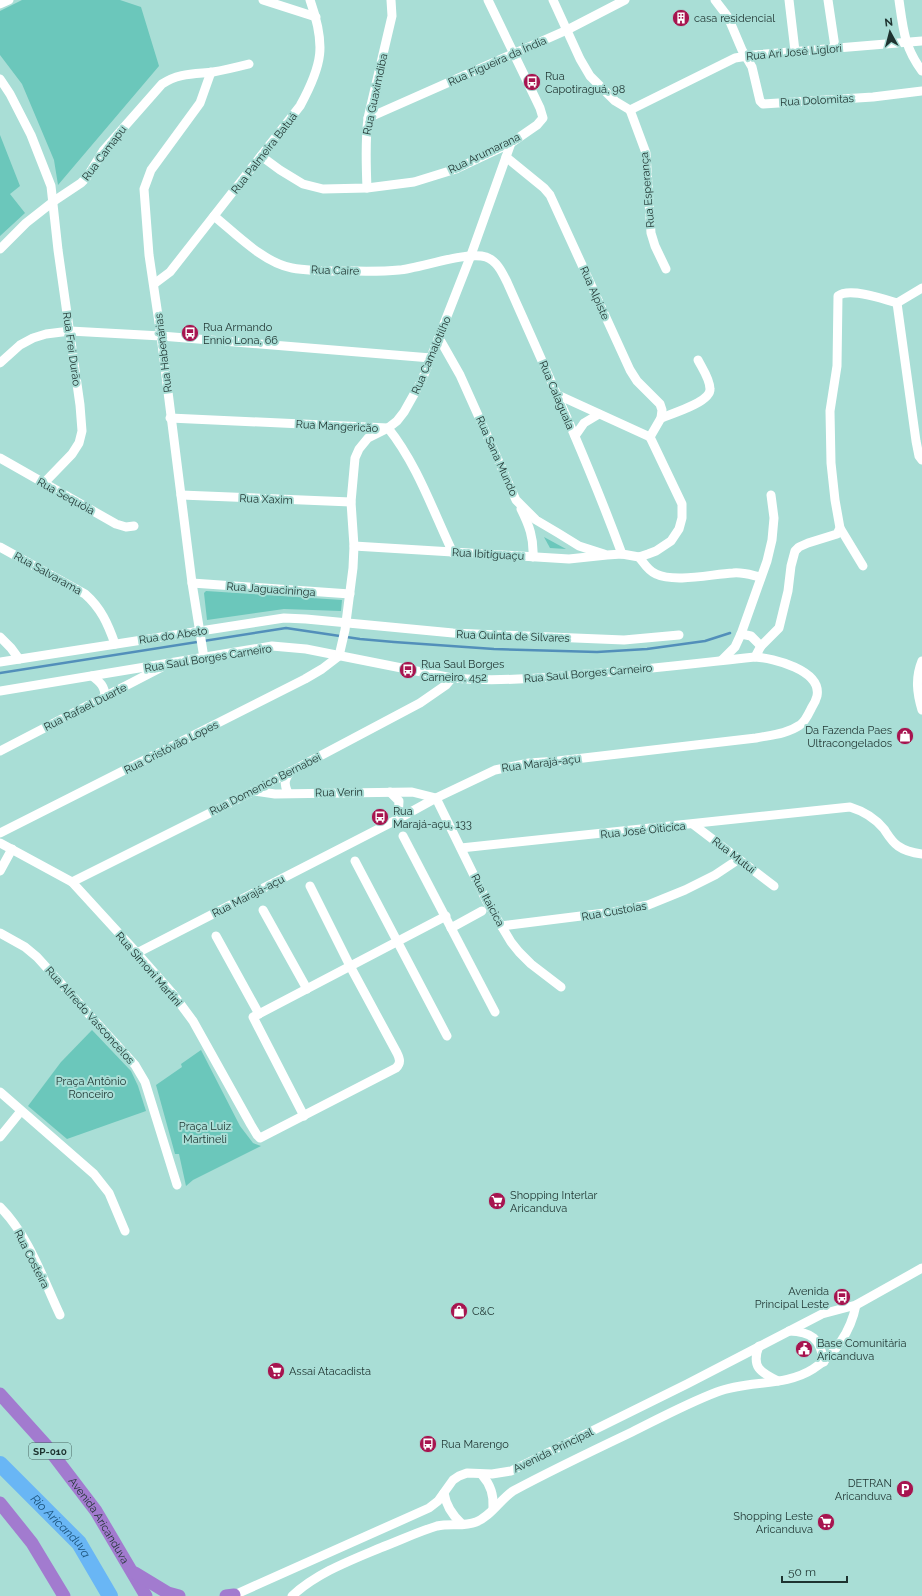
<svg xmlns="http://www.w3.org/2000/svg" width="922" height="1596" font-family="Raleway,sans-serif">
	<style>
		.green { fill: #6bc7bb }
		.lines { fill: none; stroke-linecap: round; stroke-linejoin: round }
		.stream { stroke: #528fba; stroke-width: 2.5 }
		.river { stroke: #69b6f5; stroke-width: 16 }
		.minor { stroke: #fff; stroke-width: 9 }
		.highway { stroke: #a27bcf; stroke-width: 13 }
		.labels { text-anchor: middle; stroke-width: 4; stroke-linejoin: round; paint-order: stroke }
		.shield { fill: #a9ded6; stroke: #486662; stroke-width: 1 }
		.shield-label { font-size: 10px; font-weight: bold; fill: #1e3330 }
		.poi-label { font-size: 11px; fill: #1e3330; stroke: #a9ded6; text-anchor: start }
		.street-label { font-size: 11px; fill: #1e3330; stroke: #a9ded6 }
		.park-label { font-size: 11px; fill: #213834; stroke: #a9ded6 }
		.water-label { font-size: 12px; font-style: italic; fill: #1b537c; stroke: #a9ded6 }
	</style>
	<rect width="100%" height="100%" fill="#a9ded6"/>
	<g class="green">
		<path d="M22,0H120L141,7L159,66L58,185L54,160L22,84L0,55V11Z"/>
		<path d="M0,135L20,186L10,194L25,213L0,236Z"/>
		<path d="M544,537L566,549L550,548Z"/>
		<path d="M206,591L342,600L341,611L284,609L207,620L204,593Z"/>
		<path d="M92,1030L131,1071L138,1086L146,1111L67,1139L28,1106L61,1062Z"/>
		<path d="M201,1050L240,1126L253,1143L261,1146L193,1180L186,1186L179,1154H175L156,1085L182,1067L181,1064Z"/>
	</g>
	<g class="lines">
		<path class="stream" d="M0,673L286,628L360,639L394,642L494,649L597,652L647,649L705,641L730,633"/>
		<path class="river" id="s1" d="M0,1464L79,1543L110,1596"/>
		<g class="minor">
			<path d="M263,0L316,17"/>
			<path d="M553,0L580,59L590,76L615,101L630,110"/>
			<path d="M715,0L728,17L742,50L752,67L760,101L763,104L873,97L922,91"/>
			<path d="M789,0L795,51"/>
			<path d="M828,0L835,47"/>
			<path d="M899,0C903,28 904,47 922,71"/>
			<path d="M0,4L9,0"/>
			<path d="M0,79L10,94L31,135L51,186L58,250L80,405L82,431L79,443L72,454L44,483"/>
			<path d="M630,110L735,58L754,55L922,41"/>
			<path d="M630,110L646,153L651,233L655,246L666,269"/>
			<path d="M368,118L567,30L625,0"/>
			<path d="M261,156L280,170L303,184L323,189L367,188L414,182L456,169L511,143L537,125L543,118L540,108L488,0"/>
			<path d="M506,157L544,188L550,195L630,370L637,381L660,404L662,410L661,418L650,437"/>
			<path d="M367,188C366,165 365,142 368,118L392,16L391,0"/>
			<path d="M214,216C236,234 264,263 292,268C308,271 325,271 341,271C360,271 379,272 399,270C420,268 467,251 486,257C497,261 502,272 507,282C547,372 588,462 622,554"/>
			<path d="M0,249L26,223L54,201L81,183L87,177L103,151L162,84C178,73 194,74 213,72C225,70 237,67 249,64"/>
			<path d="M154,284L170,272L300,106C323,64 326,45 310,0"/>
			<path d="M897,303L916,441L919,456L922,460"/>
			<path d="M439,338L460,375L516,500L536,520L558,533L579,546L604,554"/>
			<path d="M0,363L20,345L33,338L46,334L70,331L161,336L431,358"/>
			<path d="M558,395L650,437"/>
			<path d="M170,418L388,428C417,464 433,511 453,553"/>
			<path d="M661,418C671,414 711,402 710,389C710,379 702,368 698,360"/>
			<path d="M575,436L584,423L599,414"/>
			<path d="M0,458L116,524L126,527L134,526"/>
			<path d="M181,495L351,502"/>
			<path d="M521,509C529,525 534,538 533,557"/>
			<path d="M840,528L863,566"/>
			<path d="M354,546L569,559L607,555L622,554L639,557L648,554L656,551L671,541L679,529L682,518V504L650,437"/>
			<path d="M0,547L85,594C101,608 108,624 115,644"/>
			<path d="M639,557C644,563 648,571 656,574C675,583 712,574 733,573C743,572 751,575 760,577"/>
			<path d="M192,583L350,594"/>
			<path d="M741,634L751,636L761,646"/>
			<path d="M0,637L11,648L19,659"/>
			<path d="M204,658L192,583L161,336L149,255L144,189L151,170L200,103L211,72"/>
			<path d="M722,660L735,647L741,634L767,561L772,540L774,518L771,495"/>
			<path d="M922,661C915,678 917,693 922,710"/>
			<path d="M0,662L284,618L306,619L453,633L499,635L624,640L679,635"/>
			<path d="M92,676C100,682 105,686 105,697"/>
			<path d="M0,691L272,646L306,649L452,678C497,682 541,678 586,674C642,670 699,663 755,657L761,646L779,628L788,591L791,566L795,551L799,547L808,543L837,534L840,528L835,500L831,463L830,411L837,366L838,296C849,287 884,299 897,303L922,288"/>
			<path d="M0,751L162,667"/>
			<path d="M254,791L275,794L412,792L436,798L487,902L511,942L519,952L531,964L561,987"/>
			<path d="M390,792L399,801L398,819"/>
			<path d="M288,793C284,784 284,780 290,772"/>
			<path d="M694,825L774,886"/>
			<path d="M0,833L305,679L322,669L339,656L345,630L353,568L354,546L351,502L355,458L359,449L368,438L388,428L397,421L404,412L422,380L471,255L511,143"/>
			<path d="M403,836L495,1012"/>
			<path d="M0,843L72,882L137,953L173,994L193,1021L251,1125L257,1135L260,1138L396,1068C401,1063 400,1059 397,1053L350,966L310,886"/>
			<path d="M461,848L850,807C863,811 875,818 884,829C888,835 892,842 898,846C905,851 914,853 922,854"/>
			<path d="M355,861L447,1036"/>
			<path d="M0,871L12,849"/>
			<path d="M72,882L254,791L420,703L446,685L452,678"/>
			<path d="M263,910L307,989"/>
			<path d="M501,926L613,912L648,905L685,890L715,875L739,859"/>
			<path d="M451,928L482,911"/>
			<path d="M0,933L25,947L37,957L135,1065L145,1082L177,1185"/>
			<path d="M216,936L259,1014"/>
			<path d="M137,953L398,819L436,798L495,770L529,763L558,761L756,738C771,735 787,734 800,725C805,722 809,713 812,707C814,704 816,700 817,696C822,670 773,658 755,657"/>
			<path d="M0,1092L94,1174L109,1193L125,1231"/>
			<path d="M304,1116L253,1017L446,916"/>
			<path d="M0,1137L21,1111"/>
			<path d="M0,1207C29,1236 43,1279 60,1315"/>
			<path d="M789,1331C812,1332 820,1338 824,1362"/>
			<path d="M759,1346C751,1367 760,1372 778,1381"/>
			<path d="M482,1475C491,1485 494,1495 493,1508"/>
			<path d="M444,1493C446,1506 452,1515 462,1524"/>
			<path d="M232,1596L429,1508L438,1501L453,1480L459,1476L467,1473L492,1474L511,1471L687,1384L822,1314L856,1305L922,1268"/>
			<path d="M292,1596C317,1573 349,1561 380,1548C399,1541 417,1532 437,1526C450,1523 464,1527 476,1522C490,1517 500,1500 513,1491C552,1470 592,1451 632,1432C660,1418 688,1403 717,1392C748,1380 785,1387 813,1369C835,1355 851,1331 856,1305"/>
		</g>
		<g class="highway">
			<path id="s2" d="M0,1394L45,1444L96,1511L146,1596"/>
			<path d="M0,1503L32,1543L64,1596"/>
			<path d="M135,1573L168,1593L179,1596"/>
			<path d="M226,1596L234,1595"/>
		</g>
	</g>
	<defs>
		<symbol id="building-disc" viewBox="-11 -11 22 22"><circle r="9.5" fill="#a7144f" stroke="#a9ded6"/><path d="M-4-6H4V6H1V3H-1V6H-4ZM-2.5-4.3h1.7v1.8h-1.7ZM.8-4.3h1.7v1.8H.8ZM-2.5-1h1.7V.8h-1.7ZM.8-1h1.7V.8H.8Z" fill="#fff"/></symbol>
		<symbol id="bus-disc" viewBox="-11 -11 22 22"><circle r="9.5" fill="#a7144f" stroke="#a9ded6"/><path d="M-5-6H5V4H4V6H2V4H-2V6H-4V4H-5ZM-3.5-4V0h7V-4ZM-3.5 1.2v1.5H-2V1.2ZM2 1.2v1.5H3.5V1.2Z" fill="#fff"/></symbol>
		<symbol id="shop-disc" viewBox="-11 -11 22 22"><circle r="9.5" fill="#a7144f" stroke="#a9ded6"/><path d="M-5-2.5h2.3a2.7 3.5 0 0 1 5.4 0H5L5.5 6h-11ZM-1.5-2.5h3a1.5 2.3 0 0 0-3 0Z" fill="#fff"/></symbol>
		<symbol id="supermarket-disc" viewBox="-11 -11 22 22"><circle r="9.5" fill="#a7144f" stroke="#a9ded6"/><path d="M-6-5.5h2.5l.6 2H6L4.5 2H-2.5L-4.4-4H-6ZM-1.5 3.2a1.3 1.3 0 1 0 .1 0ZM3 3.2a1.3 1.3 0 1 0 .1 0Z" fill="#fff"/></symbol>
		<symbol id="civic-disc" viewBox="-11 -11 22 22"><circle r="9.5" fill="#a7144f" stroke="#a9ded6"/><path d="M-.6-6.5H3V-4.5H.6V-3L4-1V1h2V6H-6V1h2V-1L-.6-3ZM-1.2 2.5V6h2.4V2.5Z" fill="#fff"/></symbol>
		<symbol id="parking-disc" viewBox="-11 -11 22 22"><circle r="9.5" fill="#a7144f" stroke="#a9ded6"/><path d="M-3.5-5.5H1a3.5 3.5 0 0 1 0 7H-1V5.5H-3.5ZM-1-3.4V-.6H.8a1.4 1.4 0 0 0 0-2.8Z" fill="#fff"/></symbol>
	</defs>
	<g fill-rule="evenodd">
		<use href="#building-disc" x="671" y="8" width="20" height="20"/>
		<use href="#bus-disc" x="522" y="72" width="20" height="20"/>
		<use href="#bus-disc" x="180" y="323" width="20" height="20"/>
		<use href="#bus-disc" x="398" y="660" width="20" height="20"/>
		<use href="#shop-disc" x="895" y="726" width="20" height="20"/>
		<use href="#bus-disc" x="370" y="807" width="20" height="20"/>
		<use href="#supermarket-disc" x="487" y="1191" width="20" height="20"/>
		<use href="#bus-disc" x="832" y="1287" width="20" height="20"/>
		<use href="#shop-disc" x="449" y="1301" width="20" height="20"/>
		<use href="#civic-disc" x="794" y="1339" width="20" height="20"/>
		<use href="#supermarket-disc" x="266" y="1361" width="20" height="20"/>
		<use href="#bus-disc" x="418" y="1434" width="20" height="20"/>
		<use href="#parking-disc" x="895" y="1479" width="20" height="20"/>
		<use href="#supermarket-disc" x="816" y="1512" width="20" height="20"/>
	</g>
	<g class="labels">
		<rect class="shield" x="29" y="1443" width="42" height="16" rx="3"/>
		<g class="shield-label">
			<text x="50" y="1455">SP-010</text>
		</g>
		<g class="poi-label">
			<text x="694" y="22">casa residencial</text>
			<text x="545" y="80">Rua<tspan x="545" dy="13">Capotiraguá, 98</tspan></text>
			<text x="203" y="331">Rua Armando<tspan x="203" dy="13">Ennio Lona, 66</tspan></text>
			<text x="421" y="668">Rua Saul Borges<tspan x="421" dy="13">Carneiro, 452</tspan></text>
			<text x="892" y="734" text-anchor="end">Da Fazenda Paes<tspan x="892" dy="13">Ultracongelados</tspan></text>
			<text x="393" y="815">Rua<tspan x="393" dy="13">Marajá-açu, 133</tspan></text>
			<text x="510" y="1199">Shopping Interlar<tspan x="510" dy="13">Aricanduva</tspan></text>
			<text x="829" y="1295" text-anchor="end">Avenida<tspan x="829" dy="13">Principal Leste</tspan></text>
			<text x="472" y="1315">C&amp;C</text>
			<text x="817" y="1347">Base Comunitária<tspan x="817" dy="13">Aricanduva</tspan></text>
			<text x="289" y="1375">Assaí Atacadista</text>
			<text x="441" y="1448">Rua Marengo</text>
			<text x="892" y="1487" text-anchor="end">DETRAN<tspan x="892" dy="13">Aricanduva</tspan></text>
			<text x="813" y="1520" text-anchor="end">Shopping Leste<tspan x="813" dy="13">Aricanduva</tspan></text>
		</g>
		<g class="street-label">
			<text transform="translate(794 52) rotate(-5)" y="4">Rua Ari José Liglori</text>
			<text transform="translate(497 61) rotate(-24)" y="4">Rua Figueira da Índia</text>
			<text transform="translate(375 94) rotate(-78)" y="4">Rua Guaximdiba</text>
			<text transform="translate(817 100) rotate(-3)" y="4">Rua Dolomitas</text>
			<text transform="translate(104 153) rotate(-53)" y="4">Rua Camapu</text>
			<text transform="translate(264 153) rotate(-52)" y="4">Rua Palmeira Batuá</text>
			<text transform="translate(484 153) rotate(-26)" y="4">Rua Arumarana</text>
			<text transform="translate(647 190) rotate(-95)" y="4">Rua Esperança</text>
			<text transform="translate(335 270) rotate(2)" y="4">Rua Caire</text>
			<text transform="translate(595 293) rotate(66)" y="4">Rua Alpiste</text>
			<text transform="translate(72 349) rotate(82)" y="4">Rua Frei Durão</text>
			<text transform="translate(163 353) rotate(-97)" y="4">Rua Habenárias</text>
			<text transform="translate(431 355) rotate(-67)" y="4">Rua Camalotilho</text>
			<text transform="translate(557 395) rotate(67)" y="4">Rua Calaguala</text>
			<text transform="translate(337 426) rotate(3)" y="4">Rua Mangericão</text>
			<text transform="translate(497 456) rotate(66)" y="4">Rua Sana Mundo</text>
			<text transform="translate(66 496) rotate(29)" y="4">Rua Sequóia</text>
			<text transform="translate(266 499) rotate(2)" y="4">Rua Xaxim</text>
			<text transform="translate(488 554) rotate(3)" y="4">Rua Ibitiguaçu</text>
			<text transform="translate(48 573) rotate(29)" y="4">Rua Salvarama</text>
			<text transform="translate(271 589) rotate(4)" y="4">Rua Jaguacininga</text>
			<text transform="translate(173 635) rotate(-8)" y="4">Rua do Abeto</text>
			<text transform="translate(513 636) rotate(2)" y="4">Rua Quinta de Silvares</text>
			<text transform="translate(208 658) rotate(-9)" y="4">Rua Saul Borges Carneiro</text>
			<text transform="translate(588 673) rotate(-5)" y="4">Rua Saul Borges Carneiro</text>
			<text transform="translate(85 707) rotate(-27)" y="4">Rua Rafael Duarte</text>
			<text transform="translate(171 747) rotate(-27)" y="4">Rua Cristóvão Lopes</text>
			<text transform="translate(541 763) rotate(-7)" y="4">Rua Marajá-açu</text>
			<text transform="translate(265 784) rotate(-27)" y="4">Rua Domenico Bernabei</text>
			<text transform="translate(339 792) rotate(-1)" y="4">Rua Verin</text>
			<text transform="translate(643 830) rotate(-6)" y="4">Rua José Oiticica</text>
			<text transform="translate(734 855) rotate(38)" y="4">Rua Mutui</text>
			<text transform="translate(248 896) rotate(-27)" y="4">Rua Marajá-açu</text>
			<text transform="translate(488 900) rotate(62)" y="4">Rua Itaicica</text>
			<text transform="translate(614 911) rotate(-10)" y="4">Rua Custoias</text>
			<text transform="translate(149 969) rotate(49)" y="4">Rua Simoni Martini</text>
			<text transform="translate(90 1015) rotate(48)" y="4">Rua Alfredo Vasconcelos</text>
			<text transform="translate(32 1259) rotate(63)" y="4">Rua Costeira</text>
			<text transform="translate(553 1450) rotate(-26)" y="4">Avenida Principal</text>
			<text dy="4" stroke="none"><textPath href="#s2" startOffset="161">Avenida Aricanduva</textPath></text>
		</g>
		<g class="park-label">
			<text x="91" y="1085">Praça Antônio<tspan x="91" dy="13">Ronceiro</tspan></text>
			<text x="205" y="1130">Praça Luiz<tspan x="205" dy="13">Martineli</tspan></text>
		</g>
		<g class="water-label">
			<text dy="4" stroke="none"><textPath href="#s1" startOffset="87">Rio Aricanduva</textPath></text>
		</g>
	</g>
	<g transform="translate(890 32) rotate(353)" stroke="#a9ded6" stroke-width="3" paint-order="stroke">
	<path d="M0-3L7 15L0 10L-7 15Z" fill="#1e3330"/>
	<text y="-6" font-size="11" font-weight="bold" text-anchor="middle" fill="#1e3330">N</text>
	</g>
	<path d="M782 1576v6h65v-6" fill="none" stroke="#1e3330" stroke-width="2"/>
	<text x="788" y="1576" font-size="12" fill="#1e3330" stroke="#a9ded6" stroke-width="3" paint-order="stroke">50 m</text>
</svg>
